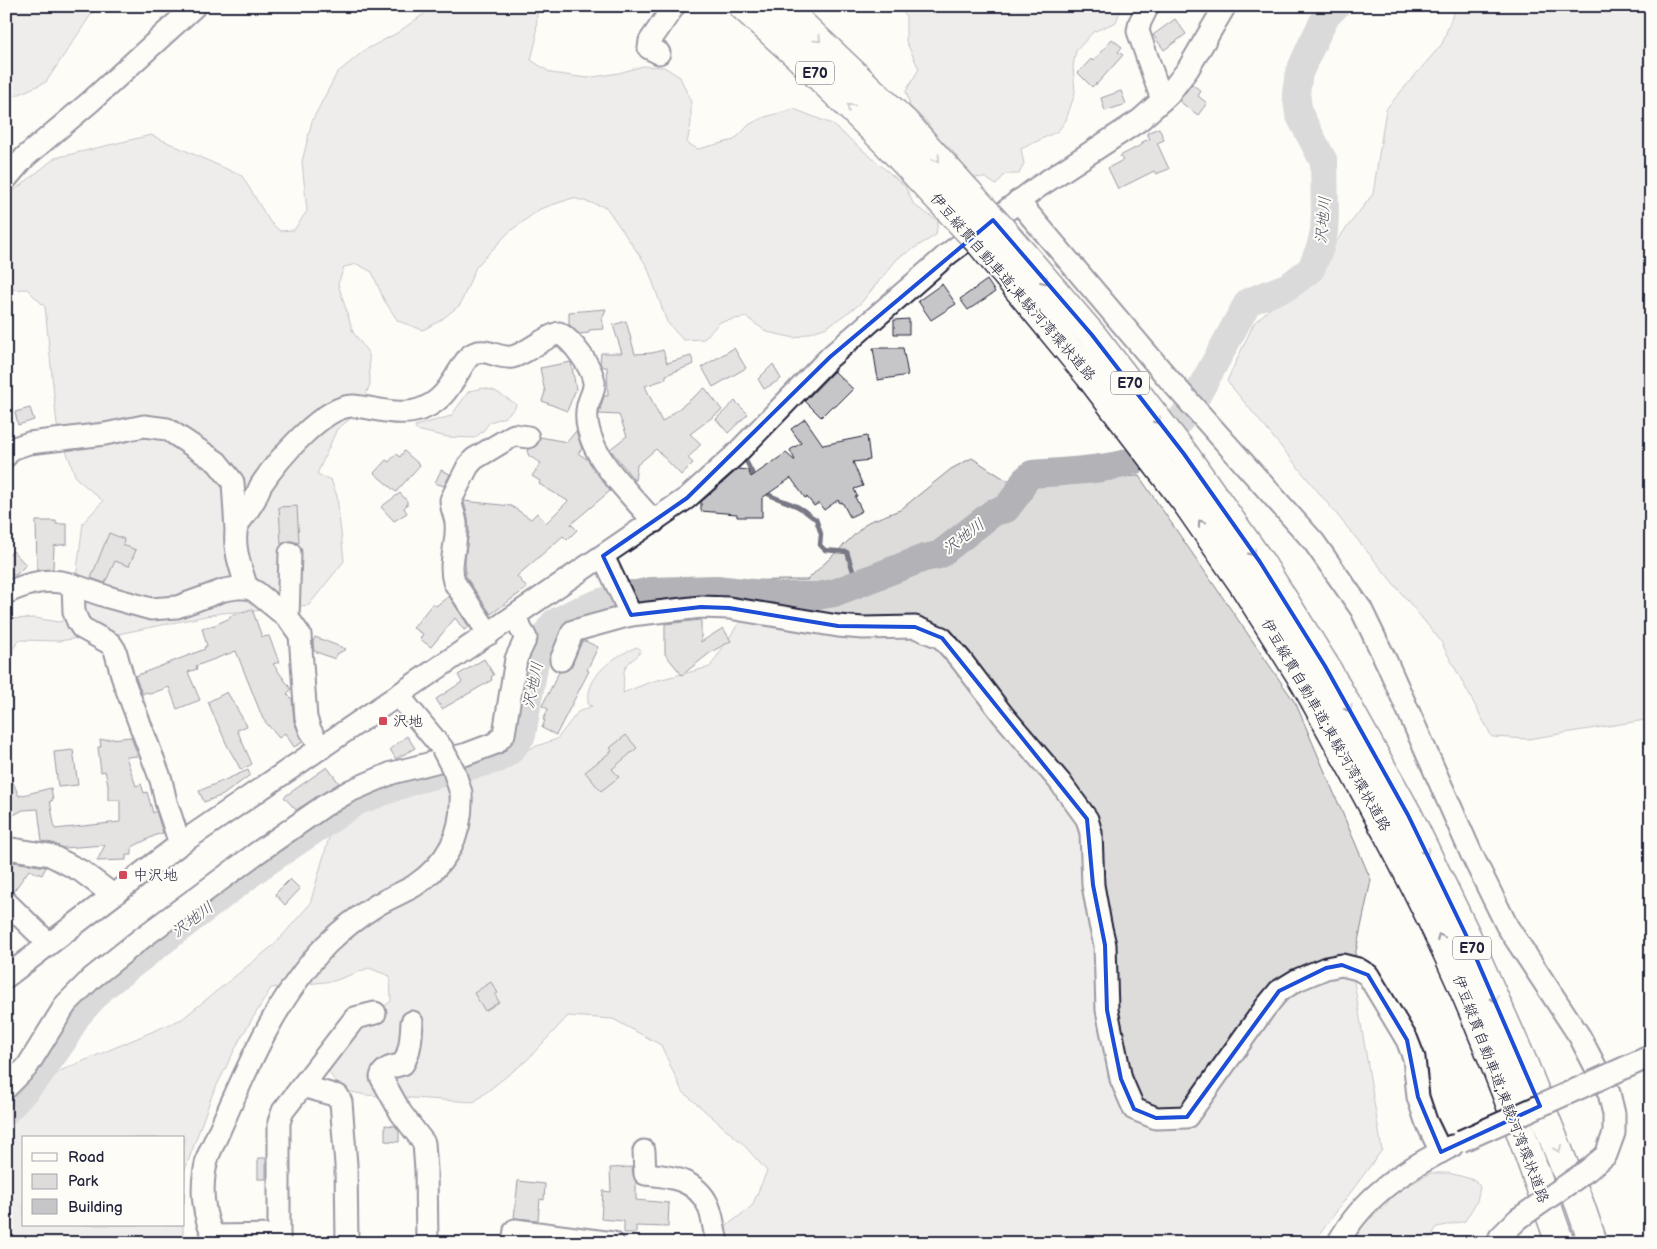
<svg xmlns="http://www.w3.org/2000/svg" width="1657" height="1249" font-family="'Balsamiq Sans','Klee One',sans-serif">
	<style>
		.green { fill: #dddcdb; stroke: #807f8b }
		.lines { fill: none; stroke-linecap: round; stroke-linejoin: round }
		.stream { stroke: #787885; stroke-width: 4.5 }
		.river { stroke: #b2b2b7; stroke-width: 28 }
		.building { fill: #c6c6c8; stroke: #22223b }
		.minor-casing { stroke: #22223b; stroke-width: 25 }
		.highway-casing { stroke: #22223b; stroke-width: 31 }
		.minor { stroke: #fdfcf7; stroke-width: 21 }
		.highway { stroke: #fdfcf7; stroke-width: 28 }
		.minor-bridge-casing { stroke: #22223b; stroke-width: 25; stroke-linecap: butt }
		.highway-bridge-casing { stroke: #22223b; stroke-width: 31; stroke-linecap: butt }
		.minor-bridge { stroke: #fdfcf7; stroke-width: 21 }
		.highway-bridge { stroke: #fdfcf7; stroke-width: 28 }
		.oneway { stroke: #9a9aa2 }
		.marked { fill: none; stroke: #1d4ed8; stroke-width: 4; stroke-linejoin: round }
		.poi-dot { fill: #d1495b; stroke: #fdfcf7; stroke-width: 2 }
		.labels { text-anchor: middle; stroke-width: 4; stroke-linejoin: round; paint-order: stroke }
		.shield { fill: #fdfcf7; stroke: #646373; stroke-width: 1 }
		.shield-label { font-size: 14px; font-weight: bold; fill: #22223b }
		.street-label { font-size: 15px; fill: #22223b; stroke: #fdfcf7 }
		.poi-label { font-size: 15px; fill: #22223b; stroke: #fdfcf7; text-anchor: start }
		.water-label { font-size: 16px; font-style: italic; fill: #545466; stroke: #fdfcf7 }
	</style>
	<rect width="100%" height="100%" fill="#fdfcf7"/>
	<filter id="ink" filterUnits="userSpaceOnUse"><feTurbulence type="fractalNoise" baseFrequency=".02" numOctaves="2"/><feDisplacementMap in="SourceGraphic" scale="10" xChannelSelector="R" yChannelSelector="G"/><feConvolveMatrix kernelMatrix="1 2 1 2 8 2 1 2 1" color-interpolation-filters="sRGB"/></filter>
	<g filter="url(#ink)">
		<g class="green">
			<path d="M6,6H99L94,10L46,82L6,100Z"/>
			<path d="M435,6H550L537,13L536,40L531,60L551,73L587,78L619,73L643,66L664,67L680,77L691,102V123L687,143L698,149L734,140L750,124L765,117L794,109L832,124L905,186L914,205L938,221L936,235L898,258L860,304L827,327L795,338L767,332L746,317L720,322L704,339L683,340L667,322L647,266L606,207L573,198L540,209L509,232L476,267L460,305L441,320L423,330L398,321L384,300L372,272L357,264L344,267L338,284L353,332L369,354L370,384L359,412L337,429L317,474L331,480L337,496L344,561L309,605L268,610L221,613L108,636L96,635L59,641L19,640L11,652L13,688L6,689V619L35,618L58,622L65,620L70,608L75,586L83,523L103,501L76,478L57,425L45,307L27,289L6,290V197L55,158L151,135L242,176L270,222L280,231L294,230L307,211L302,162L312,121L337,73L365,50L397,33Z"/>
			<path d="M898,6H1122L1116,22L1093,32L1076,51L1073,66L1075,93L1066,120L1058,131L1021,149L1024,164L1019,174H1005L996,185L986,178L972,177L951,149L938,138L926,121L910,106L906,91L919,69L906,41V16Z"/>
			<path d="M1456,6H1651V723L1645,720L1528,739L1492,737L1440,640L1227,381L1254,323L1317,266L1373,194L1386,109L1442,44Z"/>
			<path d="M484,388L495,391L516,404L515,408L505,417L490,422L482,432L474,438L448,437L416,430L415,426L451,416L469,391Z"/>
			<path d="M972,458L1006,480L1139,476L1296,704L1371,880L1352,970L1382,1150L1313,1243H726L724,1228L752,1206L767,1171L742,1143L682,1091L661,1045L613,1019L568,1016L527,1060L474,1102L366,1095L342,1090L327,1070L356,1029L391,1001L390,976L369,968L334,981L271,988L240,1039L212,1095L185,1170L184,1203V1138H24V1225H183V1243H6V1119L60,1071L182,1019L275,944L310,904L332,827L422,786L557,739L578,712L592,706L588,705C586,676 612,657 637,647L641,650C637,659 632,658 627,665C621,673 625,685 623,693L650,682L710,667L748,609H636L624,581L807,580L868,522L900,510L951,469Z"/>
			<path d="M1431,1173H1449L1475,1180L1480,1187L1477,1201L1465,1221L1437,1227L1427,1243H1348L1354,1232L1384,1207L1396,1192Z"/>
		</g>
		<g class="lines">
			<g class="stream">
				<path d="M745,459L756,480"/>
				<path d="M763,491C774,499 788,501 800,508C806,511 809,516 816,519L821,534L820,545L825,550L847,552L857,584"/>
			</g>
			<g class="river">
				<path d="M1196,397L1248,302L1289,286L1311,269L1320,248L1324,232L1325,212L1324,162L1299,114L1296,93L1299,73L1312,44L1326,16L1336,6"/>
				<path d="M6,1111L39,1075L63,1041L76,1017L103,987L262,865L356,802L415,780L498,759L511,750L522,735L535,661L544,637L554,623L575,612L601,602L651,591L716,589L781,596H817L834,593L924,558L939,555L994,512L1006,509L1018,493L1025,480L1032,474C1057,472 1119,470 1139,458C1158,446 1172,430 1186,413"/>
			</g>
		</g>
		<g class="building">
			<path d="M1175,19L1186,34L1164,50L1153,35Z"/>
			<path d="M1112,39L1122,47L1118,52L1123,55L1096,85V83L1092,87L1078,73L1091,59L1093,61Z"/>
			<path d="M1192,84L1201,91L1198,96L1207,103L1198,115L1179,101Z"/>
			<path d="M1121,91L1126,104L1105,111L1101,98Z"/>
			<path d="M1159,128L1164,140L1157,143L1169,169L1156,174L1154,171L1118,189L1108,168L1123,160L1120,156L1143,144L1142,142L1150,139L1147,133Z"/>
			<path d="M987,280L995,292L968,310L960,299Z"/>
			<path d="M942,284L956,304L931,320L918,301Z"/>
			<path d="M606,309L602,319L604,329L589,330V333L579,334L569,324V312Z"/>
			<path d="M909,319V334H894V320Z"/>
			<path d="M626,321L635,354L652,353L663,350L667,363L691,356L694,364L666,375V379L645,386L662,422L705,388L722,410L690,434L701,444L688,458L693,463L681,475L656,449L637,465L635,481L610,449L627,436L619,415L599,414L604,396H608L607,367H602L600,363L601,353H622L613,325Z"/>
			<path d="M734,348L746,368L713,387L702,367Z"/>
			<path d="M873,348H903L908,375L878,380Z"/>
			<path d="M571,362L576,389L567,411L542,401L545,392L540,368Z"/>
			<path d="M773,364L781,379L764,389L758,379Z"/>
			<path d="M834,371L853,389L836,406H832L821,417L805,401Z"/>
			<path d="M735,401L748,414L728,433L716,419Z"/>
			<path d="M30,408L34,420L18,425L15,412Z"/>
			<path d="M805,419L823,445L867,436L870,460L853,462L863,486L854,489L857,496L855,497L862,511L850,517L842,502L840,503L838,500L824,510L819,503L814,506L807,497L805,498L791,478L762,498V517H737V514L701,511V502L738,469L748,470L751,477L786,453L794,460H795L790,450L801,443L791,429Z"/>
			<path d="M576,431L582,449L578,453L588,460L610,491L571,524L577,530L567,540L563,536L517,576L527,588L491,614L466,577L465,561L469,530L468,518L464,502V501L511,506L531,519L537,513L546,523L568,501L539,484L540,481L532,476L541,463L529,456L527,451L528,449L537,445L540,437L567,442Z"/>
			<path d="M404,451L420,465L396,492L374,473L386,460L389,462L396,454L400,457Z"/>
			<path d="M441,470L450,474L444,486L435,483Z"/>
			<path d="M400,493L407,501V505L404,508L407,513L394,521L381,507Z"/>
			<path d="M297,506L299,543L290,541L281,544L279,507Z"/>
			<path d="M36,521H56V524H67V544L54,546L53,569L37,570Z"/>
			<path d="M109,533L124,539L123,545L136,550L129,566L115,561L105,583L91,578Z"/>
			<path d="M13,551L26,565L16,575H6V557Z"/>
			<path d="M449,596L469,627L464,630L455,618L431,647L420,639L423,634L413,628L433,603L436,606Z"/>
			<path d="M252,609L262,637L269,636L279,662L273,664L291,689L287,694L292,699L294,722L303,742L294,747L285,733L279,738L263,719L236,651L196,666L197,669L188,672L200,700L177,709L169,687L150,694L147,692L142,694L136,678L135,676L205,649L204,647L207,646L202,628L215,625L230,618V616Z"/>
			<path d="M701,620V642L723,628L731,641L711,652L682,675L665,654V624Z"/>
			<path d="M315,637L346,649L337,654L335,659L314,651L313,642Z"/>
			<path d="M582,641H585L598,647L587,670L589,671L556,735L542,728L545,720H543L548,709L542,706L559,672L568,670L572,665Z"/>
			<path d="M484,659L494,675L491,677L492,680L442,709L436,699L462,682L458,675Z"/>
			<path d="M227,692L247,726L237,730L252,764L241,770L227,745L208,702Z"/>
			<path d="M626,735L637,748L612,769L619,777L601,791L585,772L612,751L610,748Z"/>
			<path d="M407,736L415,748L396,759L390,749Z"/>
			<path d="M131,737L138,756L126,757L136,786L141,784L144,793L147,792L153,813L156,811L163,833L156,835L132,847V855H126V860L97,861L105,845L63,848L52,843L42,841L38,809L23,810L6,819V767L19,796L51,788L53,800L50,801L55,829L120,822V800H108V784L105,771L101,772L98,747H101L100,740Z"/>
			<path d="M73,750L78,785L58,787L54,752Z"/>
			<path d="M327,767L339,783L296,810L284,797Z"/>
			<path d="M248,770L250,775L223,795L204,802L199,791Z"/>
			<path d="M13,862L46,867L42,875L29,870L13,892L6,890V863L11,865Z"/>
			<path d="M290,879L300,889L285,905L275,894Z"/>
			<path d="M491,982L498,993L495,995L499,1002L485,1011L474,993Z"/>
			<path d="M385,1125L395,1126L399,1131V1142L385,1141Z"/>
			<rect x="258" y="1158" width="8" height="21"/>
			<path d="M632,1167L633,1175L636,1182V1200L669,1203L668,1227L636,1226V1233H624V1221L601,1219L603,1191L611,1192L610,1168Z"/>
			<path d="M518,1181L545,1184L544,1200L540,1199L538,1220L514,1218Z"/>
		</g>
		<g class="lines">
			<defs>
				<g id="minor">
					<path d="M1148,6L1140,22L1138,31L1162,100"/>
					<path d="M659,53L649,48L650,41L674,6"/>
					<path d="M6,179L25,157L90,102L195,6"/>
					<path d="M1018,201L1167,377L1314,542L1361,609L1387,663L1471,853L1507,926L1580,1037L1609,1093L1614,1114V1133L1606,1155L1588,1170"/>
					<path d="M6,456L11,449L29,443L105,434L144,426L167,429L217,462L233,482L236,530"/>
					<path d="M603,556L631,615"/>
					<path d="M73,585L108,597L151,609L177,607L224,590L237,588H249L256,592L288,618L300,635L306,718L310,730L321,748"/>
					<path d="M247,588C241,569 231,543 238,524C244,516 250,508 255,499C257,494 259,489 261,485C276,462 324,404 354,406C378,408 401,418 424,408C441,401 449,388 458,373C462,367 465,360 471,355C485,346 497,359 512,357C526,354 544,337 559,333C572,340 592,367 594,382C595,390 590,397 588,405C585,417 588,431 593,443C604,470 635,499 654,522"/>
					<path d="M6,593C28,583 49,577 73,585L74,612L78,622L82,628L111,644L115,650L124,682L161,780L166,802L180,844"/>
					<path d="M288,618L290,553"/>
					<path d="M489,634L454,582C448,562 458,544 456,523C455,515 451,508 451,500L468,466L474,459L514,435L528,437"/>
					<path d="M561,660L573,631L631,615L701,607L729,608L838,626L863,628L915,627L942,638L961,660L1003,715L1060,782L1087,819L1091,833L1093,885L1100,924L1105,945L1107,1010L1121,1079L1134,1109L1156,1118L1187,1117L1265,1008L1279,991L1297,980L1326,968L1342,965L1358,969L1368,975L1407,1040L1414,1058L1418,1097L1426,1121L1441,1152"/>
					<path d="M398,695L442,748"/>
					<path d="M6,848L50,855L81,871L113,895"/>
					<path d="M6,902L48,943"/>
					<path d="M6,977L180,844L687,498L734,456L830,357L948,254L1038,187L1140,120L1168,95L1188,69L1225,6"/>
					<path d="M412,1022C411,1036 411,1051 403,1064C395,1067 384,1066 381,1077L401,1113L424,1143L426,1170L427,1243"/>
					<path d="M302,1086L334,1095L338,1096L341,1102L346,1165L347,1243"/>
					<path d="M6,1088L27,1067L66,1004L92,978L142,938L254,855L324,806L350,791L392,773L467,754L496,743L504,734L516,659L526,638L514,617"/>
					<path d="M644,1151L645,1174C669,1176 696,1179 708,1205C713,1216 714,1230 717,1243"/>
					<path d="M213,1236L279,1235"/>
					<path d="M218,1243C201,1218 200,1184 208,1156C241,1083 270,1005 326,945C341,930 359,916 377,905C389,898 402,893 414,886C448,863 463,834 461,793"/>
					<path d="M279,1243V1122L283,1111L355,1018L375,1013"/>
					<path d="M513,1243L515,1230L613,1243"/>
					<path d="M1338,1243C1363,1196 1406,1169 1452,1146"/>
					<path d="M1498,1243L1500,1237L1518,1219"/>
				</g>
				<g id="highway">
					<path d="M743,6L796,54L885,141"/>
					<path d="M782,6L905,123"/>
					<path d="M1325,666L1408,815L1467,937L1524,1065L1580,1205L1593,1243"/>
					<path d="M1304,681C1352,768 1401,854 1443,944C1489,1041 1525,1142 1560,1243"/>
				</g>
			</defs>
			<use href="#minor" class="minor-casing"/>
			<use href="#highway" class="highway-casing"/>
			<use href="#minor" class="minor"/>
			<use href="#highway" class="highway"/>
			<defs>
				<g id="minor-bridge">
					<path d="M442,748L454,771L461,793"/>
					<path d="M1461,1141L1651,1056"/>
					<path d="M1518,1219L1588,1170"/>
				</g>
				<g id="highway-bridge">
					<path d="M905,123L1002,230L1092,335L1184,454L1260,562L1325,666"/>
					<path d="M885,141L982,245L1089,375L1186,502L1243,584L1304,681"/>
				</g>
			</defs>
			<use href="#minor-bridge" class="minor-bridge-casing"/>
			<use href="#highway-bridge" class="highway-bridge-casing"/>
			<use href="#minor-bridge" class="minor-bridge"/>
			<use href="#highway-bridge" class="highway-bridge"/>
		</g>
		<defs><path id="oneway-chevron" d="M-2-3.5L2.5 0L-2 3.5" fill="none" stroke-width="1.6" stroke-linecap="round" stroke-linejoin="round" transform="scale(1.25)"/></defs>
		<g class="oneway">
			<use href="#oneway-chevron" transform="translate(818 39) rotate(44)"/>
			<use href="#oneway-chevron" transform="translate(850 107) rotate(-136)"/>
			<use href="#oneway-chevron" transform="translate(937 159) rotate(48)"/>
			<use href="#oneway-chevron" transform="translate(1045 281) rotate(49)"/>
			<use href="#oneway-chevron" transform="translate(1158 421) rotate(52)"/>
			<use href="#oneway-chevron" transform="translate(1201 523) rotate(-125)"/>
			<use href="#oneway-chevron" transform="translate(1253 553) rotate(55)"/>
			<use href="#oneway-chevron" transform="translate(1349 709) rotate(61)"/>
			<use href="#oneway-chevron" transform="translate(1426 852) rotate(64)"/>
			<use href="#oneway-chevron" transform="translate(1440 937) rotate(-116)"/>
			<use href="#oneway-chevron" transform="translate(1495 999) rotate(66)"/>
			<use href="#oneway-chevron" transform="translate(1558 1149) rotate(68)"/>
		</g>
	</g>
	<path d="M0 0H1657V1249H0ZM993,220L1092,335L1184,454L1260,562L1325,666L1408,815L1467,937L1540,1106L1441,1152L1418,1097L1407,1040L1368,975L1342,965L1326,968L1279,991L1187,1117L1156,1118L1134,1109L1121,1079L1107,1010L1105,945L1093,885L1087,819L942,638L915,627L838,626L729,608L701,607L631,615L603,556L687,498L830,357Z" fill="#fdfcf7" fill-opacity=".55" fill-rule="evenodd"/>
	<path class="marked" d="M993,220L1092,335L1184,454L1260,562L1325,666L1408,815L1467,937L1540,1106L1441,1152L1418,1097L1407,1040L1368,975L1342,965L1326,968L1279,991L1187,1117L1156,1118L1134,1109L1121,1079L1107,1010L1105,945L1093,885L1087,819L942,638L915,627L838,626L729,608L701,607L631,615L603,556L687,498L830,357Z"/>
	<g class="poi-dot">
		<rect x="378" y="716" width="10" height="10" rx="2.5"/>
		<rect x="118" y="870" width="10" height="10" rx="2.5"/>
	</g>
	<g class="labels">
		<g class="shield">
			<rect x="796" y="61.5" width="38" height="23" rx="4"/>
			<rect x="1111" y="371.5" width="38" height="23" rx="4"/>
			<rect x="1453" y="936.5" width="38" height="23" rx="4"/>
		</g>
		<g class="shield-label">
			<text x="815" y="78">E70</text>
			<text x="1130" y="388">E70</text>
			<text x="1472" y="953">E70</text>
		</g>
		<g class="street-label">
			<text transform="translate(1013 287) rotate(49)" y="5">伊豆縦貫自動車道;東駿河湾環状道路</text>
			<text transform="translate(1326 725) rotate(60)" y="5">伊豆縦貫自動車道;東駿河湾環状道路</text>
			<text transform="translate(1501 1089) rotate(69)" y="5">伊豆縦貫自動車道;東駿河湾環状道路</text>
		</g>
		<g class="poi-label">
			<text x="393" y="726">沢地</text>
			<text x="133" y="880">中沢地</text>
		</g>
		<g class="water-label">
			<text transform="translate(1322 220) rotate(-85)" y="6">沢地川</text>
			<text transform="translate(963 536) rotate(-37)" y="6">沢地川</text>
			<text transform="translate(532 685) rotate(-78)" y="6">沢地川</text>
			<text transform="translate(192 919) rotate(-37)" y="6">沢地川</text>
		</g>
	</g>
	<rect width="1657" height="1249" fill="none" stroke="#fdfcf7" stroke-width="25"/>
	<rect x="12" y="12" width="1632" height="1224" fill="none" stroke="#22223b" stroke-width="2" filter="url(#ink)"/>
	<rect x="22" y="1136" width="162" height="90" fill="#fdfcf7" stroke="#a5a5ac"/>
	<rect x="32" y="1153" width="25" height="8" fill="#fdfcf7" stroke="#a5a5ac"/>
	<text x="68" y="1162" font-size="15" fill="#22223b">Road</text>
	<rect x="32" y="1174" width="25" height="15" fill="#dddcdb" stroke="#a5a5ac"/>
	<text x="68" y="1186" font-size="15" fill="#22223b">Park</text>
	<rect x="32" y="1199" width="25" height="15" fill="#c6c6c8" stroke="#a5a5ac"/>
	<text x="68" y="1212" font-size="15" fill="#22223b">Building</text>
</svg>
